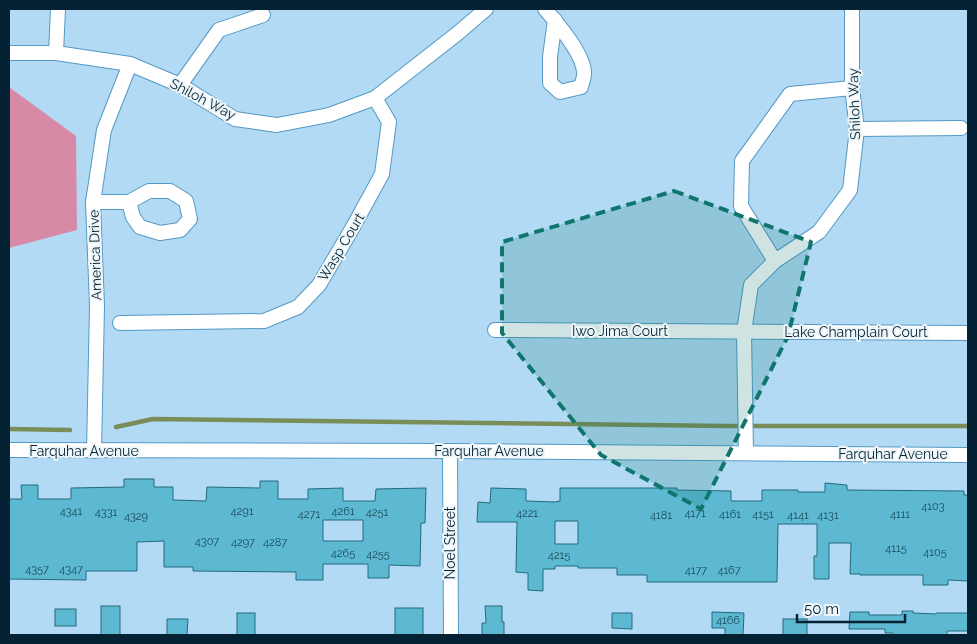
<svg xmlns="http://www.w3.org/2000/svg" width="977" height="644" font-family="Raleway,sans-serif">
	<style>
		.green { fill: #d78aa6 }
		.lines { fill: none; stroke-linecap: round; stroke-linejoin: round }
		.stream { stroke: #7a8d58; stroke-width: 4.5 }
		.building { fill: #5db9d1; stroke: #216a7c; fill-rule: evenodd }
		.minor-casing { stroke: #5499c3; stroke-width: 16 }
		.minor { stroke: #fff; stroke-width: 14 }
		.marked { fill: #0f766e; fill-opacity: 0.2; stroke: #0f766e; stroke-width: 4; stroke-dasharray: 10 6; stroke-linejoin: round }
		.labels { text-anchor: middle; stroke-width: 4; stroke-linejoin: round; paint-order: stroke }
		.number-label { font-size: 11px; fill: #1a485a }
		.street-label { font-size: 14px; fill: #042233; stroke: #eff6fa }
	</style>
	<rect width="100%" height="100%" fill="#b2daf5"/>
	<path class="green" d="M9,87L76,136L77,230L9,248Z"/>
	<g class="lines">
		<g class="stream">
			<path d="M116,427L153,419L726,426H968"/>
			<path d="M9,429L70,430"/>
		</g>
	</g>
	<g class="building">
		<path d="M124,479H154V487H173V500L206,501L207,487L260,488V481H278V499H308V489L343,488V501H375L376,489L426,488L425,523H421L420,566L389,565V578H368V564H323V580H296V572L193,571V567H164V541L137,542V571H86V580L9,579V499H22L21,485H38V499H71V488L124,487ZM323,520H363V541H323Z"/>
		<path d="M825,483L847,485V490L964,491V495H968V581L948,580V585H923V575H860V574H850L851,543H829V579H814V556H817V524H778L777,582H647V575H617V568H578V566H555V569H543V591L528,590V573L516,572L517,522H477L478,502L490,503L491,488L526,489V501L555,502L560,501V488H677V490L731,491V501H762V490H798V492H825ZM555,521H578V544H555Z"/>
		<rect x="101" y="606" width="19" height="29"/>
		<path d="M485,606H502V622H504V635H482V623H486Z"/>
		<rect x="395" y="608" width="28" height="27"/>
		<rect x="55" y="609" width="21" height="17"/>
		<path d="M902,611H913V613L936,614V613H968V631H947V635H893V633H885V629H849L850,612H869V615H902Z"/>
		<path d="M712,612L744,613L743,635H725V628H712Z"/>
		<rect x="237" y="613" width="18" height="22"/>
		<path d="M612,613H632V629L612,628Z"/>
		<path d="M167,619H188L187,635H167Z"/>
		<rect x="783" y="619" width="24" height="16"/>
	</g>
	<g class="lines">
		<defs>
			<g id="minor">
				<path d="M545,9C557,23 583,53 584,72C585,76 582,82 581,87L560,92L550,83V57L555,20"/>
				<path d="M9,53H56L130,64L180,85L235,119L277,125L329,115L375,98L458,33L486,9"/>
				<path d="M56,53L58,9"/>
				<path d="M180,85L219,30L263,15"/>
				<path d="M857,129L961,128"/>
				<path d="M93,202H129L149,191H170L186,201L190,219L180,230L160,233L140,227L133,217L129,202"/>
				<path d="M775,261L741,206L742,161L790,94L852,88"/>
				<path d="M120,323L264,321L298,307L319,285L353,227L382,174L389,122L375,98"/>
				<path d="M495,330L968,333"/>
				<path d="M9,450L450,451L968,455"/>
				<path d="M94,451L97,306L93,202L104,130L130,64"/>
				<path d="M450,451L451,635"/>
				<path d="M746,453L744,332L751,285L775,261L819,232L850,190L857,129L852,88V9"/>
			</g>
		</defs>
		<use href="#minor" class="minor-casing"/>
		<use href="#minor" class="minor"/>
	</g>
	<path class="marked" d="M674,191L811,242L788,336L701,509L601,455L502,333V242Z"/>
	<g class="labels">
		<g class="number-label">
			<text x="933" y="510">4103</text>
			<text x="71" y="515">4341</text>
			<text x="242" y="515">4291</text>
			<text x="343" y="515">4261</text>
			<text x="106" y="516">4331</text>
			<text x="377" y="516">4251</text>
			<text x="527" y="517">4221</text>
			<text x="695" y="517">4171</text>
			<text x="309" y="518">4271</text>
			<text x="730" y="518">4161</text>
			<text x="763" y="518">4151</text>
			<text x="900" y="518">4111</text>
			<text x="661" y="519">4181</text>
			<text x="798" y="519">4141</text>
			<text x="828" y="519">4131</text>
			<text x="136" y="520">4329</text>
			<text x="207" y="545">4307</text>
			<text x="243" y="546">4297</text>
			<text x="275" y="546">4287</text>
			<text x="896" y="552">4115</text>
			<text x="935" y="556">4105</text>
			<text x="343" y="557">4265</text>
			<text x="378" y="558">4255</text>
			<text x="559" y="559">4215</text>
			<text x="37" y="573">4357</text>
			<text x="71" y="573">4347</text>
			<text x="696" y="574">4177</text>
			<text x="729" y="574">4167</text>
			<text x="728" y="624">4166</text>
		</g>
		<g class="street-label">
			<text transform="translate(203 99) rotate(28)" y="5">Shiloh Way</text>
			<text transform="translate(854 104) rotate(-92)" y="5">Shiloh Way</text>
			<text transform="translate(341 247) rotate(-59)" y="5">Wasp Court</text>
			<text transform="translate(95 255) rotate(-92)" y="5">America Drive</text>
			<text x="620" y="336">Iwo Jima Court</text>
			<text x="856" y="337">Lake Champlain Court</text>
			<text x="84" y="456">Farquhar Avenue</text>
			<text x="489" y="456">Farquhar Avenue</text>
			<text x="893" y="459">Farquhar Avenue</text>
			<text transform="translate(450 543) rotate(-90)" y="5">Noel Street</text>
		</g>
	</g>
	<rect width="977" height="644" fill="none" stroke="#042233" stroke-width="20"/>
	<path d="M797 614v8h108v-8" fill="none" stroke="#042233" stroke-width="2.5"/>
	<text x="804" y="614" font-size="15" fill="#042233" stroke="#eff6fa" stroke-width="4" paint-order="stroke">50 m</text>
</svg>
